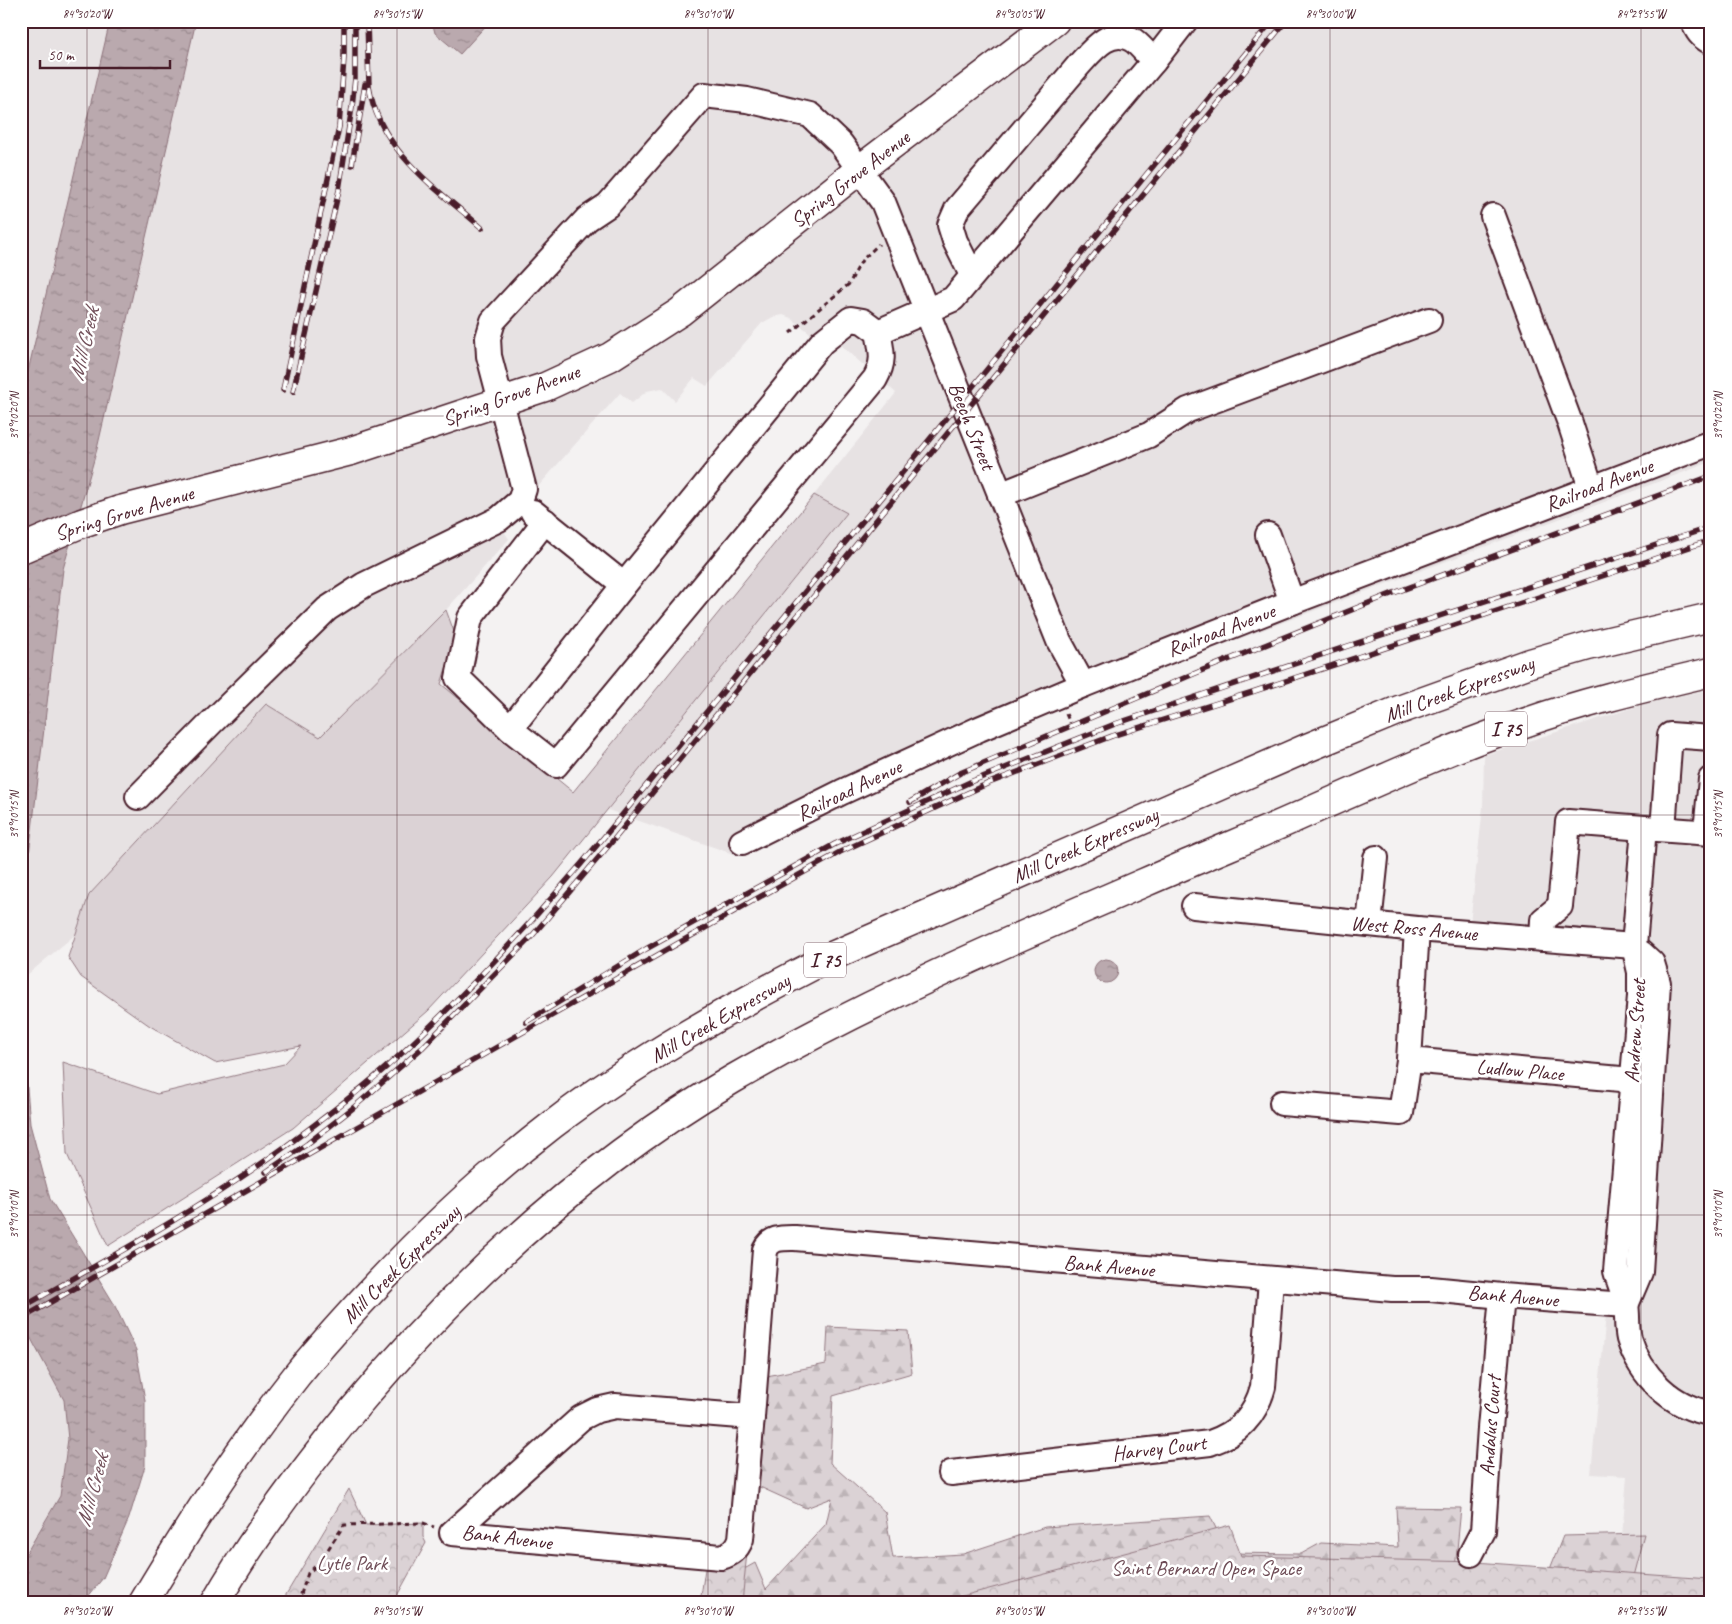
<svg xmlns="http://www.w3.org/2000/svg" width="1732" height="1624" font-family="Caveat,sans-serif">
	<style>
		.built { fill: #e7e2e3 }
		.grass { fill: #dbd2d5; stroke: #927880 }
		.forest { fill: url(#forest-firs); stroke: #927880 }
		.park { fill: url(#park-crowns); stroke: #927880 }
		.water { fill: url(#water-ripples); stroke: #8d727a }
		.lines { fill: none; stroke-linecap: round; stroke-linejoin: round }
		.minor-casing { stroke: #4a1f2b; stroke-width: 28 }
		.major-casing { stroke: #4a1f2b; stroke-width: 31 }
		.highway-casing { stroke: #4a1f2b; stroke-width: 31 }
		.path { stroke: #4a1f2b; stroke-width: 3; stroke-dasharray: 5 4; stroke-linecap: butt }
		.minor { stroke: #fff; stroke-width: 24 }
		.major { stroke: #fff; stroke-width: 28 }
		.highway { stroke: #fff; stroke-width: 28 }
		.rail-casing { stroke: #4a1f2b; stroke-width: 5.5 }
		.rail { stroke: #fff; stroke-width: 4; stroke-dasharray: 11; stroke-linecap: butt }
		.ticks { fill: none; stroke: #4a1f2b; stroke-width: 1; stroke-opacity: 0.45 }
		.labels { text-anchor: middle; stroke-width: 5; stroke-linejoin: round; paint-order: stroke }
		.shield { fill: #fff; stroke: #80626b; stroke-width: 1 }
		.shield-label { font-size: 20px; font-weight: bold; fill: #4a1f2b }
		.street-label { font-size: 21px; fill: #4a1f2b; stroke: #fff }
		.park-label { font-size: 21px; fill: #6e4c56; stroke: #fff }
		.water-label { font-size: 22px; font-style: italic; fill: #714f59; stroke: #fff }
		.neatline { fill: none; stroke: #4a1f2b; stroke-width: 2 }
		.ticks-label { font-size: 12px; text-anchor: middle; fill: #4a1f2b }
	</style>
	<defs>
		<pattern id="forest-firs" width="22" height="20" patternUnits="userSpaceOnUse" patternTransform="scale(1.25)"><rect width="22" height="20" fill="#dbd2d5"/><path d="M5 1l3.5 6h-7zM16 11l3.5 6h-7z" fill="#bdb4b7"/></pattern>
		<pattern id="park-crowns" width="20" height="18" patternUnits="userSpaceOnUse" patternTransform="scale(1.25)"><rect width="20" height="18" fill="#dbd2d5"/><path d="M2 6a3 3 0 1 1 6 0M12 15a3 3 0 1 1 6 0" fill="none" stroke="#bdb4b7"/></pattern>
		<pattern id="water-ripples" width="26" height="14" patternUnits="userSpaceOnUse" patternTransform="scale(1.25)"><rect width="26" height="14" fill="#baa9ae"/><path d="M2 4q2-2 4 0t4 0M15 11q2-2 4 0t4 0" fill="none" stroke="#99898e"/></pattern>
	</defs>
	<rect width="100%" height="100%" fill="#f4f2f2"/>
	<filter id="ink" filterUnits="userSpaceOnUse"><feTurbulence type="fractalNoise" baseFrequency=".02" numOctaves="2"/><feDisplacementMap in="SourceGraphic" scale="10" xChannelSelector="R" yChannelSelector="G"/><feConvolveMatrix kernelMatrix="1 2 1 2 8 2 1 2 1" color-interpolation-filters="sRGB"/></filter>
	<g filter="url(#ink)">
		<g class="built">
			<path d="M21,21H1711V462L1022,720L736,855L608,810L846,514L814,495L896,393L839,344L814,336L791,318L783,315L773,317L762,323L707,386L694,378L675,401L662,388L647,391L632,403L620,393L502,528L509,539L446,610L320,737L266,704L89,895L76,934L21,980Z"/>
			<path d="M1711,689V1563L1709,1579L1619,1573L1627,1476L1591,1474L1607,1303L1626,1305L1634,947L1469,933L1483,807L1484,755L1651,702Z"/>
			<path d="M21,1320L64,1400L68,1439L60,1496L27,1552L21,1557Z"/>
		</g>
		<path class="grass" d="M814,495L847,513L553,877L428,1011L293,1128L108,1246L67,1154L63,1062L157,1094L284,1064L301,1046L215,1063L150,1026L81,977L68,957L89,895L266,704L320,737L446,610L456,637L441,684L573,792Z"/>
		<path class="forest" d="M828,1327L908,1331L912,1373L833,1396L830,1463L885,1512L893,1558L963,1554L1045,1527L1210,1516L1228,1553L1301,1554L1321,1543L1398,1547L1396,1507L1461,1508L1455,1570L1548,1574L1563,1536L1644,1534L1631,1584L1664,1603H714L723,1581L755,1563L766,1589L826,1524L832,1498L806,1508L751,1483L762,1377L826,1364Z"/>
		<g class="park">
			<path d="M349,1489L366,1525L423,1523V1537L426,1543L393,1603H281Z"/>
			<path d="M1230,1525L1241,1556L1475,1562L1709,1579L1711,1563V1603H936Z"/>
			<path d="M747,1552L742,1603H700L705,1569C725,1568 733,1568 747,1552Z"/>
		</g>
		<g class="water">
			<path d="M110,21H196L97,449L63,569L24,897L23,1040L30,1124L50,1199L113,1302L136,1350L145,1400V1466L129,1518L103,1578L83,1603H21V1557L27,1552L60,1496L68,1439L64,1400L21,1320V401Z"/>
			<path d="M432,21H490L460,54L435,33Z"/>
			<circle cx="1106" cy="971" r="12"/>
		</g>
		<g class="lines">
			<defs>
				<g id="minor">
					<path d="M1693,21C1697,31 1701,37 1711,42"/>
					<path d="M1493,216L1570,423L1591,488"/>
					<path d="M972,275L955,241L950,225L957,209L1078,66C1091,52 1109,27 1131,39C1139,43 1147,55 1154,61"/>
					<path d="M878,332L953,299L1154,61L1185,21"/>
					<path d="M1000,495L1149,435L1188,410L1429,320"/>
					<path d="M533,512L624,585"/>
					<path d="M1268,535L1292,602"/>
					<path d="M510,729L624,585L822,342L851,319L863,321L878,332C882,352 885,361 875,379L556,765L510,729L458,678L470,618L545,521"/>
					<path d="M138,797L212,722L327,609L364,585L499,519L520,501L524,489L489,356L488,338L493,321L587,219L608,205L704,95L747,100L810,115L841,144L883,202L1059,641L1083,685"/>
					<path d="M1663,829L1670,735L1711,738"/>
					<path d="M1706,832L1711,779"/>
					<path d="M1711,833L1644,828L1634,946L1640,972V996L1616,1271C1619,1282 1624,1293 1626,1304C1628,1316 1626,1327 1629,1339C1640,1375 1672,1408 1711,1413"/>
					<path d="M742,842L842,792L979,729L1083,685L1292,602L1711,443"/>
					<path d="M1194,906L1417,929L1634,946"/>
					<path d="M1369,924L1376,858"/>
					<path d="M1542,939L1543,920L1560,906L1568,822L1644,828"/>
					<path d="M1409,1060L1632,1080"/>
					<path d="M1282,1103L1401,1113L1409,1060L1417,929"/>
					<path d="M1626,1305L1640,1272L1658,983L1652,963L1641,953"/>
					<path d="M615,1406L752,1417L741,1539C737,1550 731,1554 721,1557L452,1533L581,1418L597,1410Z"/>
					<path d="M752,1417L765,1250C771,1237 782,1238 795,1238L1392,1289H1431L1502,1296L1626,1305"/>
					<path d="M951,1473L1210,1443C1239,1433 1255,1416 1263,1387L1271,1280"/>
					<path d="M1471,1554L1483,1531L1490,1428L1502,1296"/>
				</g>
				<path id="major" d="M21,549L82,523L120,510L351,451L472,411L545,387L610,357L680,312L859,170L1055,21"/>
				<g id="highway">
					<path d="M143,1603C190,1524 240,1447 297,1375C317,1350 339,1326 361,1302C419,1239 483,1178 552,1125C638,1059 735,1005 832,956L1307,748L1399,710L1530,663L1588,646L1711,617"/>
					<path d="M215,1603C254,1535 302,1472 352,1411C460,1282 587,1164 733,1079C880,994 1037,929 1192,862C1234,844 1276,827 1317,808C1381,780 1444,751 1510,728C1575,704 1643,688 1711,672"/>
				</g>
			</defs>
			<use href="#minor" class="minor-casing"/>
			<use href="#major" class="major-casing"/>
			<use href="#highway" class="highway-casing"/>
			<g class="path">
				<path d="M790,333L849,284L862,260L879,244"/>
				<path d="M1066,714L1070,723"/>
				<path d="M298,1603L308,1573L319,1563L344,1525L423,1523L434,1527"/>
			</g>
			<use href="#minor" class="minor"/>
			<use href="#major" class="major"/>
			<use href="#highway" class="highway"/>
			<defs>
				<g id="rail">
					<path d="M367,21L369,86C379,151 436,188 482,228"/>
					<path d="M352,165L365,84"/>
					<path d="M283,390L339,127L344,58V21"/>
					<path d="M293,392L339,190L352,107L355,78V21"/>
					<path d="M910,802L960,773L1203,670L1391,594L1711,476"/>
					<path d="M526,1022L646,949L835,844L970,782L1115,724L1348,646L1711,527"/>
					<path d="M266,1172L307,1144L353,1108L422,1048L532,936L616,837L1286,21"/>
					<path d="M21,1308C111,1257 203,1207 286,1146C331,1113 377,1078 417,1039C485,974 549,903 609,831L1272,21"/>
					<path d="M21,1319L740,908L840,852L989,783L1112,736L1252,692L1711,540"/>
				</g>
			</defs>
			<use href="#rail" class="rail-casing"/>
			<use href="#rail" class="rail"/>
		</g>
	</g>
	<path class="ticks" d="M87,21V1603M397,21V1603M708,21V1603M1019,21V1603M1330,21V1603M1641,21V1603M21,416H1711M21,815H1711M21,1215H1711"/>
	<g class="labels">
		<g class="shield">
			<rect x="1485" y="711.5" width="42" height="35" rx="4"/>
			<rect x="804" y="942.5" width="42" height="35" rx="4"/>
		</g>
		<g class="shield-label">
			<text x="1506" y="736">I 75</text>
			<text x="825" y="967">I 75</text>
		</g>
		<g class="street-label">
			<text transform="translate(850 179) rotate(-38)" y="7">Spring Grove Avenue</text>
			<text transform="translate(511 395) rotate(-20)" y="7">Spring Grove Avenue</text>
			<text transform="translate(972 426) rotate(68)" y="7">Beech Street</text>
			<text transform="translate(1599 485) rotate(-21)" y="7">Railroad Avenue</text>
			<text transform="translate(124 513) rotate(-17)" y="7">Spring Grove Avenue</text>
			<text transform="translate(1221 630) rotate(-21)" y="7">Railroad Avenue</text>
			<text transform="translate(1459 689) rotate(-20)" y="7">Mill Creek Expressway</text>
			<text transform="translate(849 790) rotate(-26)" y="7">Railroad Avenue</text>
			<text transform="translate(1085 845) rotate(-24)" y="7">Mill Creek Expressway</text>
			<text transform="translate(1414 928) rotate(5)" y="7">West Ross Avenue</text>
			<text transform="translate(720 1018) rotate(-30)" y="7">Mill Creek Expressway</text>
			<text transform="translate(1635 1031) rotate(-86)" y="7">Andrew Street</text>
			<text transform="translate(1520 1070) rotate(5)" y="7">Ludlow Place</text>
			<text transform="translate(401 1264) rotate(-45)" y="7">Mill Creek Expressway</text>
			<text transform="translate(1109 1266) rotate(5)" y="7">Bank Avenue</text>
			<text transform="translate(1513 1296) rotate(5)" y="7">Bank Avenue</text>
			<text transform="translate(1490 1426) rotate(-86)" y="7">Andalus Court</text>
			<text transform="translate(1159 1448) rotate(-7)" y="7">Harvey Court</text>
			<text transform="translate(507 1537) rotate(7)" y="7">Bank Avenue</text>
		</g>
		<g class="park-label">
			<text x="352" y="1570">Lytle Park</text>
			<text x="1206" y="1575">Saint Bernard Open Space</text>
		</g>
		<g class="water-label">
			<text transform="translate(83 344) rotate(-77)" y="8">Mill Creek</text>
			<text transform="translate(91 1490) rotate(-75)" y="8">Mill Creek</text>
		</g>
	</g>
	<rect width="1732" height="1624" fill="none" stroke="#fff" stroke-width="55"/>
	<path d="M40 60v8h130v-8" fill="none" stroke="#4a1f2b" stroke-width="2.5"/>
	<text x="48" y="60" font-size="15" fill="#4a1f2b" stroke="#ffffff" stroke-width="4" paint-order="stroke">50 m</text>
	<rect x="28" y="28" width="1676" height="1568" class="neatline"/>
	<g class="ticks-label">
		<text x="87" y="18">84°30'20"W</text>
		<text x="397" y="18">84°30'15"W</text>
		<text x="708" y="18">84°30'10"W</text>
		<text x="1019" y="18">84°30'05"W</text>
		<text x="1330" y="18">84°30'00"W</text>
		<text x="1641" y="18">84°29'55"W</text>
		<text transform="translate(14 416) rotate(-90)" y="4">39°10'20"N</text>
		<text transform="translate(1718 416) rotate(-90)" y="4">39°10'20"N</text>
		<text transform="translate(14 815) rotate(-90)" y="4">39°10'15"N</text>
		<text transform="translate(1718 815) rotate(-90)" y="4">39°10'15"N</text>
		<text transform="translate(14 1215) rotate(-90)" y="4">39°10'10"N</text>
		<text transform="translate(1718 1215) rotate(-90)" y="4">39°10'10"N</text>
		<text x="87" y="1615">84°30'20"W</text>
		<text x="397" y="1615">84°30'15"W</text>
		<text x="708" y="1615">84°30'10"W</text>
		<text x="1019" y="1615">84°30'05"W</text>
		<text x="1330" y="1615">84°30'00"W</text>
		<text x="1641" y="1615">84°29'55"W</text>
	</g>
</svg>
